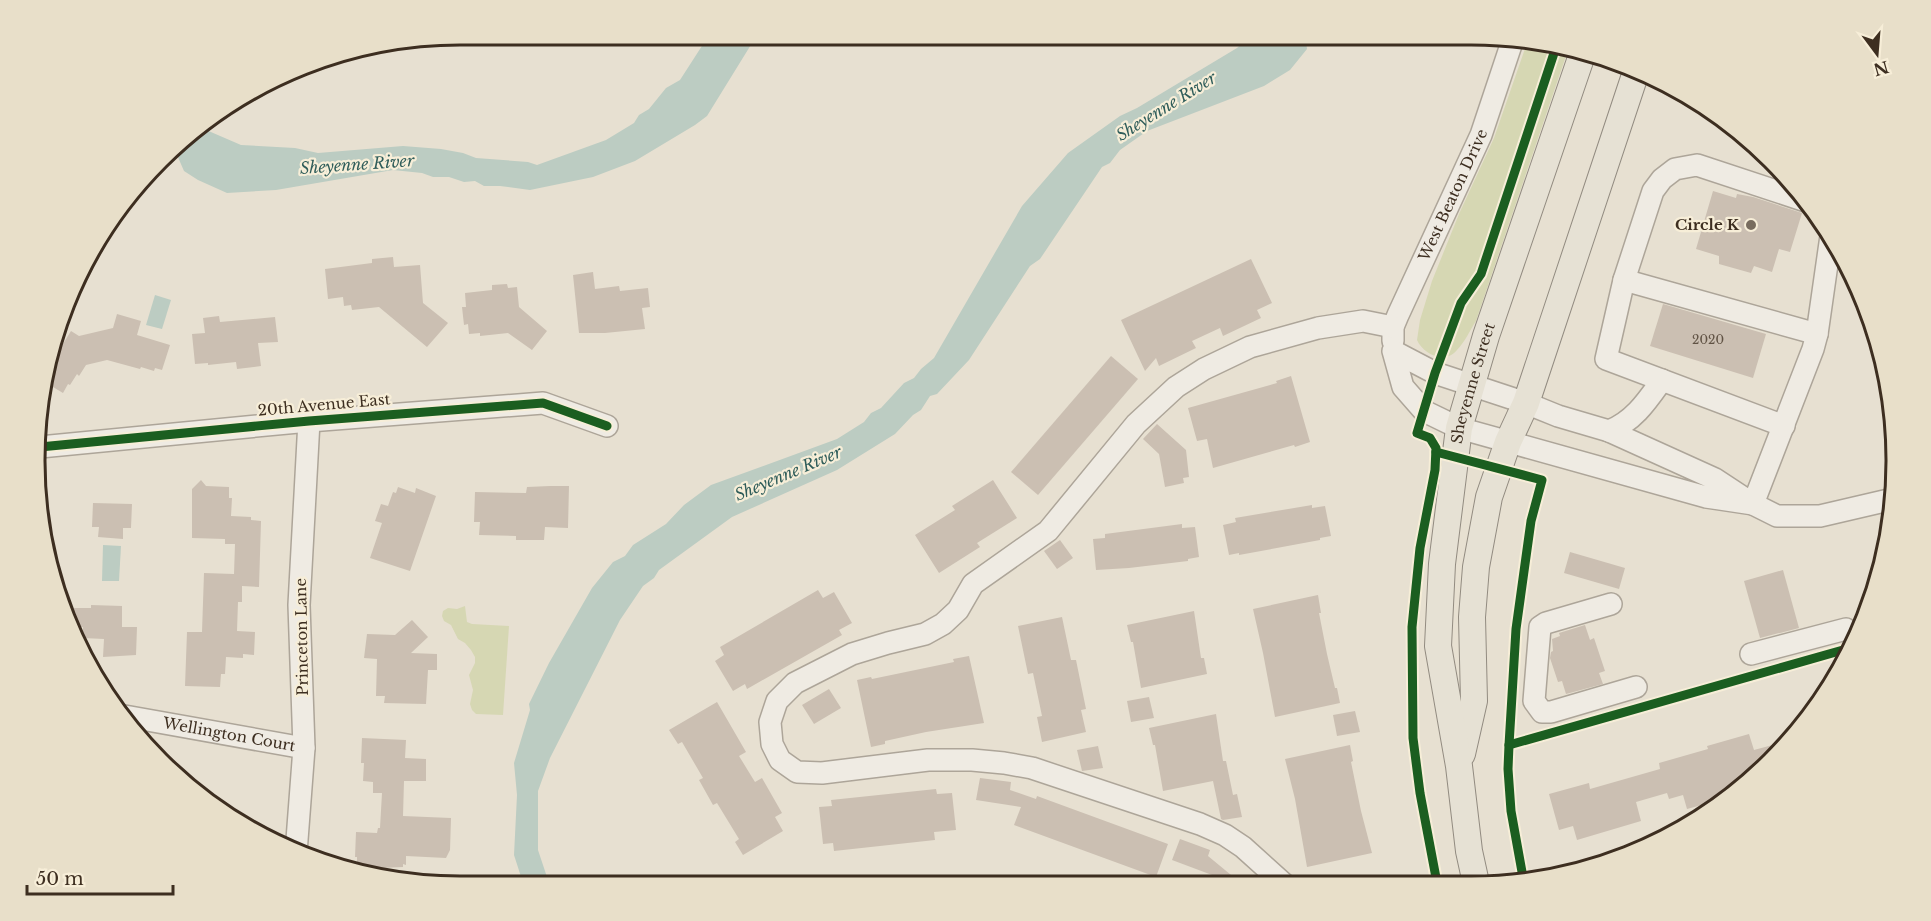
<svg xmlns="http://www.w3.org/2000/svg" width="1931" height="921" font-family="'Libre Baskerville',serif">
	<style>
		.green { fill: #d6d7b3 }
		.water { fill: #bcccc2 }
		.building { fill: #cbbfb2 }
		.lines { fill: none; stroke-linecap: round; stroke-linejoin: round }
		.minor-casing { stroke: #ada599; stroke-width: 24 }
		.major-casing { stroke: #928b80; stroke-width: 28 }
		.minor { stroke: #efebe3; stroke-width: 21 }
		.major { stroke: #e6e1d4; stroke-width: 26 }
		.cycleway-casing { stroke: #f7eed8; stroke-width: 13 }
		.cycleway { stroke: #1b5e20; stroke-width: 9 }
		.poi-dot { fill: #786c5e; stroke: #f7eed8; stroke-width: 2 }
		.labels { text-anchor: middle; stroke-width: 4.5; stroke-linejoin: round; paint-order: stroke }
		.number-label { font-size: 12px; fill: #605244 }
		.street-label { font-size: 15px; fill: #3d2e20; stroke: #f7eed8 }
		.poi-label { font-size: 15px; font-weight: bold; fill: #3d2e20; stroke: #f7eed8; text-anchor: end }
		.water-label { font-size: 16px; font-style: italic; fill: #2f5d5a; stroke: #f7eed8 }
		.rim { fill: none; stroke: #3d2e20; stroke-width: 3 }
	</style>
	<rect width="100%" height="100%" fill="#e7e0d1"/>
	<g class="green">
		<path d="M1528,40L1554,43L1569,47L1476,321C1470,330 1465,342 1457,350C1445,365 1423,354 1417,340L1420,320L1432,281L1459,214L1494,138Z"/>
		<path d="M465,606L467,622L472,624L509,626L503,715L476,714L472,710L470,704L473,690L469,675L475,663V657L471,650L465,643L458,639L451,625L444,621L442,616L443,611L448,608L457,609Z"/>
	</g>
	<g class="water">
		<path d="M709,35H757L707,116L695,125L635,161L593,177L530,190L500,186H484L475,181L464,182L449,177H433L422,173L393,170L276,190L227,193L198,180L184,171L174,148L197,126L241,145L295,148L318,153L403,146L441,149L463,153L476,158L528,162L537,165L606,140L634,123L639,115L649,109L666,88L680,80Z"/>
		<path d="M1251,35H1305L1307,49L1290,70L1264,86L1147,131L1120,150L1110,163L1102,167L1040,259L1030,266L969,360L937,394L930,396L921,410L913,415L895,434L837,470L732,517L659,570L654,578L643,586L620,620L550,758L538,791V850L550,886H524L514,855L517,795L514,763L530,710L529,704L549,663L592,588L613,562L625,556L633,545L666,524L684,505L711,485L837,439L864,422L871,413L881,408L904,383L914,378L921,369L934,358L1022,206L1068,153L1120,116L1137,108L1237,48Z"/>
		<path d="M155,295L171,300L162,329L146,325Z"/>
		<path d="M103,545L121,546L119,581H102Z"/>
	</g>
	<g class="building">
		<path d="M1713,191L1736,198L1737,194L1753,197L1802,213L1790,252L1779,249L1772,272L1754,266L1751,273L1719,264V256L1696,249Z"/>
		<path d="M393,257L394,267L420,265L423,303L448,323L427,347L379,307L352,310L351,305L344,306L343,297L328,299L325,269L372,263V259Z"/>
		<path d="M1251,259L1272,303L1257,310L1261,318L1223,336L1220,328L1192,341L1196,348L1159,366L1156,358L1145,371L1121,320Z"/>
		<path d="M593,272L595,289L619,286L620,291L648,288L650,307L642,308L645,329L605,333H579L573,275Z"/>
		<path d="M507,284L508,288L517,287L519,307L547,331L532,350L508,333L480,336V333L469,334L468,324L464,325L462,307H466L465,293L492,290V285Z"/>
		<path d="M1663,304L1766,334L1753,378L1650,346Z"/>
		<path d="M117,314L141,321L137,335L170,345L162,370L155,368L154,371L141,367L140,369L107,360L86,365L79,376L77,374L70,385L68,384L63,393L43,381V376L71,331L79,336L113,328Z"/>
		<path d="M219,316L220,322L275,317L278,342L258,343L261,366L237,369L236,362L208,365V363L195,364L192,334L205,333L203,318Z"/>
		<path d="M1111,356L1138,379L1038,495L1011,472Z"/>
		<path d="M1291,376L1310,442L1295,447L1294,445L1213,468L1207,439L1197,441L1188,408L1277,383L1276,381Z"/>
		<path d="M1157,424L1186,450L1189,477L1183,478L1184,483L1165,487L1159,454L1143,439Z"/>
		<path d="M201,480L206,486L229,487V498H232L231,516L251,517V520L261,521L259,587L242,586V602H238L237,631L255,632L254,655L243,654V658L226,657L225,674H221L220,687L185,686L187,632H202L204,573L234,574L235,544H225V539L192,538V489Z"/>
		<path d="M993,480L1017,518L977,543L980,547L939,573L915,535L955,510L952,506Z"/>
		<path d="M550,486H569L568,528L545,527L544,540H516V536L479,535L480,522H474L475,492L526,493L527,487Z"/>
		<path d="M398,487L415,493L416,488L436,496L410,571L370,558L382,523L375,521L381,504L388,506L393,492L396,493Z"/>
		<path d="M93,503L132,504L131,528H123V539L98,537L99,527H92Z"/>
		<path d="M1312,505V508L1325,506L1331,536L1320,538V540L1239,555V553L1229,555L1223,525L1236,522L1235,518Z"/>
		<path d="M1182,524V528L1195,527L1199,557L1188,559V561L1129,568L1096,570L1093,539L1105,538V534Z"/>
		<path d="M1060,540L1073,558L1057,569L1044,551Z"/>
		<path d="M1570,552L1625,568L1619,589L1564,573Z"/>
		<path d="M1783,570L1799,628L1760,638L1744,581Z"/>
		<path d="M818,590L823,598L834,592L852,623L839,630L842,635L747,689L745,684L733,691L715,661L724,655L720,647Z"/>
		<path d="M1318,595L1321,613H1319L1327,654L1335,688H1337L1340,703L1275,717L1263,653L1253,609Z"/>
		<path d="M91,605L122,606V627H137L136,655L103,657L104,639L83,638V627H73L74,608H91Z"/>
		<path d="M1194,611L1201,658H1204L1207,674L1141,688L1133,642H1131L1127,625Z"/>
		<path d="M1062,617L1071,660H1076L1086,709L1081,710L1086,732L1042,742L1037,717L1042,716L1033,673L1028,674L1018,626Z"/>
		<path d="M412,620L428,637L411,653L437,654V670H428L426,704L384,703L385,696H376L377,659L364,658L367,634L395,635Z"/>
		<path d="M1585,625L1590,640L1594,638L1605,671L1599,673L1603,684L1566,694L1562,681L1558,682L1550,658L1551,652L1553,651L1552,639L1560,636L1559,633Z"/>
		<path d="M969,656L984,723L926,732L885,741V744L871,747L857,680L871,677L872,679L954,662L953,659Z"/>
		<path d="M829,689L841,708L814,724L802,705Z"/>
		<path d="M1149,697L1154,718L1131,722L1127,701Z"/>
		<path d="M717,702L746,752L739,756L755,782L762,778L782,813L775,817L783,831L743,855L735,842L739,839L717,803L713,805L699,780L703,778L682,742L678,744L669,730Z"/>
		<path d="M1355,711L1360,732L1337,736L1333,715Z"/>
		<path d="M1216,714L1223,761H1226L1233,795L1237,794L1242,817L1223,820L1221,819L1213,781L1163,791L1155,745H1153L1149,728Z"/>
		<path d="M1749,734L1754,750L1788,741L1760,769L1745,773L1747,781L1731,797L1687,809L1683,795L1669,799L1667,793L1636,802L1641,821L1577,840L1573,826L1559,830L1549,794L1589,783L1590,789L1660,769L1659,763L1708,749L1707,746Z"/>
		<path d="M362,738L406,740L405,758L426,759V781H404L403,816L451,818L450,850L446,858L406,856V865L403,864V867L357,869V857H355L356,832L377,833L378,828H380L382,793H373V782L363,781L364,763H361Z"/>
		<path d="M1350,745L1353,761L1351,762L1361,811L1372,853L1307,867L1295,799L1285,759Z"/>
		<path d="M1098,746L1103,768L1082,771L1077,750Z"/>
		<path d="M980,778L1011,782L1010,790L1036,799L1037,796L1168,844L1156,877L1014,825L1021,807L976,800Z"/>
		<path d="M936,789L937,794L952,793L956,830L934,832L935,840L834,851L833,843L823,844L819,807L832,806L831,800Z"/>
		<path d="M1180,839L1210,850L1208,856L1242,884H1204L1212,875L1172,860Z"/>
	</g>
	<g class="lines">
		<defs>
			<g id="minor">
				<path d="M1831,236L1817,334L1813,349L1753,504L1777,516H1820L1893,499"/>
				<path d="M1624,280L1653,191L1662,179L1675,169L1697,165L1806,201"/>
				<path id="s1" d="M1393,341V327L1398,315L1481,135L1513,39"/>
				<path d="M1393,351L1435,373L1526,403L1558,416L1609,431L1715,479L1753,504L1706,497L1459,428L1424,411L1403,387Z"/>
				<path d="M1784,426L1606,359L1624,280L1817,334"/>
				<path d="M1609,431C1634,421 1647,401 1662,380"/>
				<path d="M40,447L309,421L543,403L607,426"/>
				<path d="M1611,604L1546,623L1540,627L1534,701L1542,712H1551L1636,687"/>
				<path d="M1751,654L1846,629"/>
				<path id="s2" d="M119,715L304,748"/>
				<path d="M296,853L304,748L299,605L309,421"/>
				<path d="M1284,884L1243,847L1225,835L1200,824L1032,768L1004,763L972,760H928L822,773L797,772L780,760L772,744L770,722L777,701L795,683L852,654L888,643L925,634L943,624L958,610L973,584L1048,531L1136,424L1176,387L1204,369L1250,347L1318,328L1363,321L1393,327"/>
			</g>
			<g id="major">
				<path d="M1462,754L1474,701L1472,617L1476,567L1489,497L1508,442L1526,403L1637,69"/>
				<path id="s3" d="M1476,883L1469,851L1459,766L1438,646L1442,564L1459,428L1486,336L1583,52"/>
			</g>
		</defs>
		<use href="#minor" class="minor-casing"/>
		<use href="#major" class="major-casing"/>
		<use href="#minor" class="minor"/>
		<use href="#major" class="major"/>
		<defs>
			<g id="cycleway">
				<path d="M40,447L309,421L543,403L607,426"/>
				<path d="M1436,452L1542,480L1531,521L1516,629L1509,745L1508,769L1511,811L1524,883"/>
				<path d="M1509,745L1850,648"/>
				<path d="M1437,883L1420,793L1413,738L1412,627L1420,548L1435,470L1436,448L1430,438L1417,433L1435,373L1461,303L1481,274L1557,44"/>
			</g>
		</defs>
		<use href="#cycleway" class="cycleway-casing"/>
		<use href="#cycleway" class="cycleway"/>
	</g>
	<circle class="poi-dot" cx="1751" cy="225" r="6"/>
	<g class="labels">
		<g class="number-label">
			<text x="1708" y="344">2020</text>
		</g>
		<g class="street-label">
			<text dy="5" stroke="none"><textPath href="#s1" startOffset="159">West Beaton Drive</textPath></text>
			<text dy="5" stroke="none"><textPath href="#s3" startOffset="506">Sheyenne Street</textPath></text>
			<text transform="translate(324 405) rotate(-5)" y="5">20th Avenue East</text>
			<text transform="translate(302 637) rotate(-91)" y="5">Princeton Lane</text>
			<text dy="5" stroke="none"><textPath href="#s2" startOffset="112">Wellington Court</textPath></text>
		</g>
		<g class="poi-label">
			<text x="1739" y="230">Circle K</text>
		</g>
		<g class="water-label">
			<text transform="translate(1166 106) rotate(-32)" y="6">Sheyenne River</text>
			<text transform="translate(357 164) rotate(-4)" y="6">Sheyenne River</text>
			<text transform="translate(788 473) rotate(-23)" y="6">Sheyenne River</text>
		</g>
	</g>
	<path d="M0 0H1931V921H0ZM460 45H1471A415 415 0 0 1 1886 460V461A415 415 0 0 1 1471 876H460A415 415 0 0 1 45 461V460A415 415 0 0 1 460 45Z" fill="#e8dfc9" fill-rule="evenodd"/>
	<path class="rim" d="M460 45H1471A415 415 0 0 1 1886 460V461A415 415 0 0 1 1471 876H460A415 415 0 0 1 45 461V460A415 415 0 0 1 460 45Z"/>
	<g transform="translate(1877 54) rotate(164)" stroke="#f7eed8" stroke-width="4.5" paint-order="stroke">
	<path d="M0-4.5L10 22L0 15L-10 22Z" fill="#3d2e20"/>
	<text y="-9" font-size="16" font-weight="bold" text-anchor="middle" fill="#3d2e20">N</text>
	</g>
	<path d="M27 885v9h146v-9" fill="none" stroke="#3d2e20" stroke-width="3"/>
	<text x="36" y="885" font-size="18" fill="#3d2e20" stroke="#f7eed8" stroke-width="4.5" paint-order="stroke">50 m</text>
</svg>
